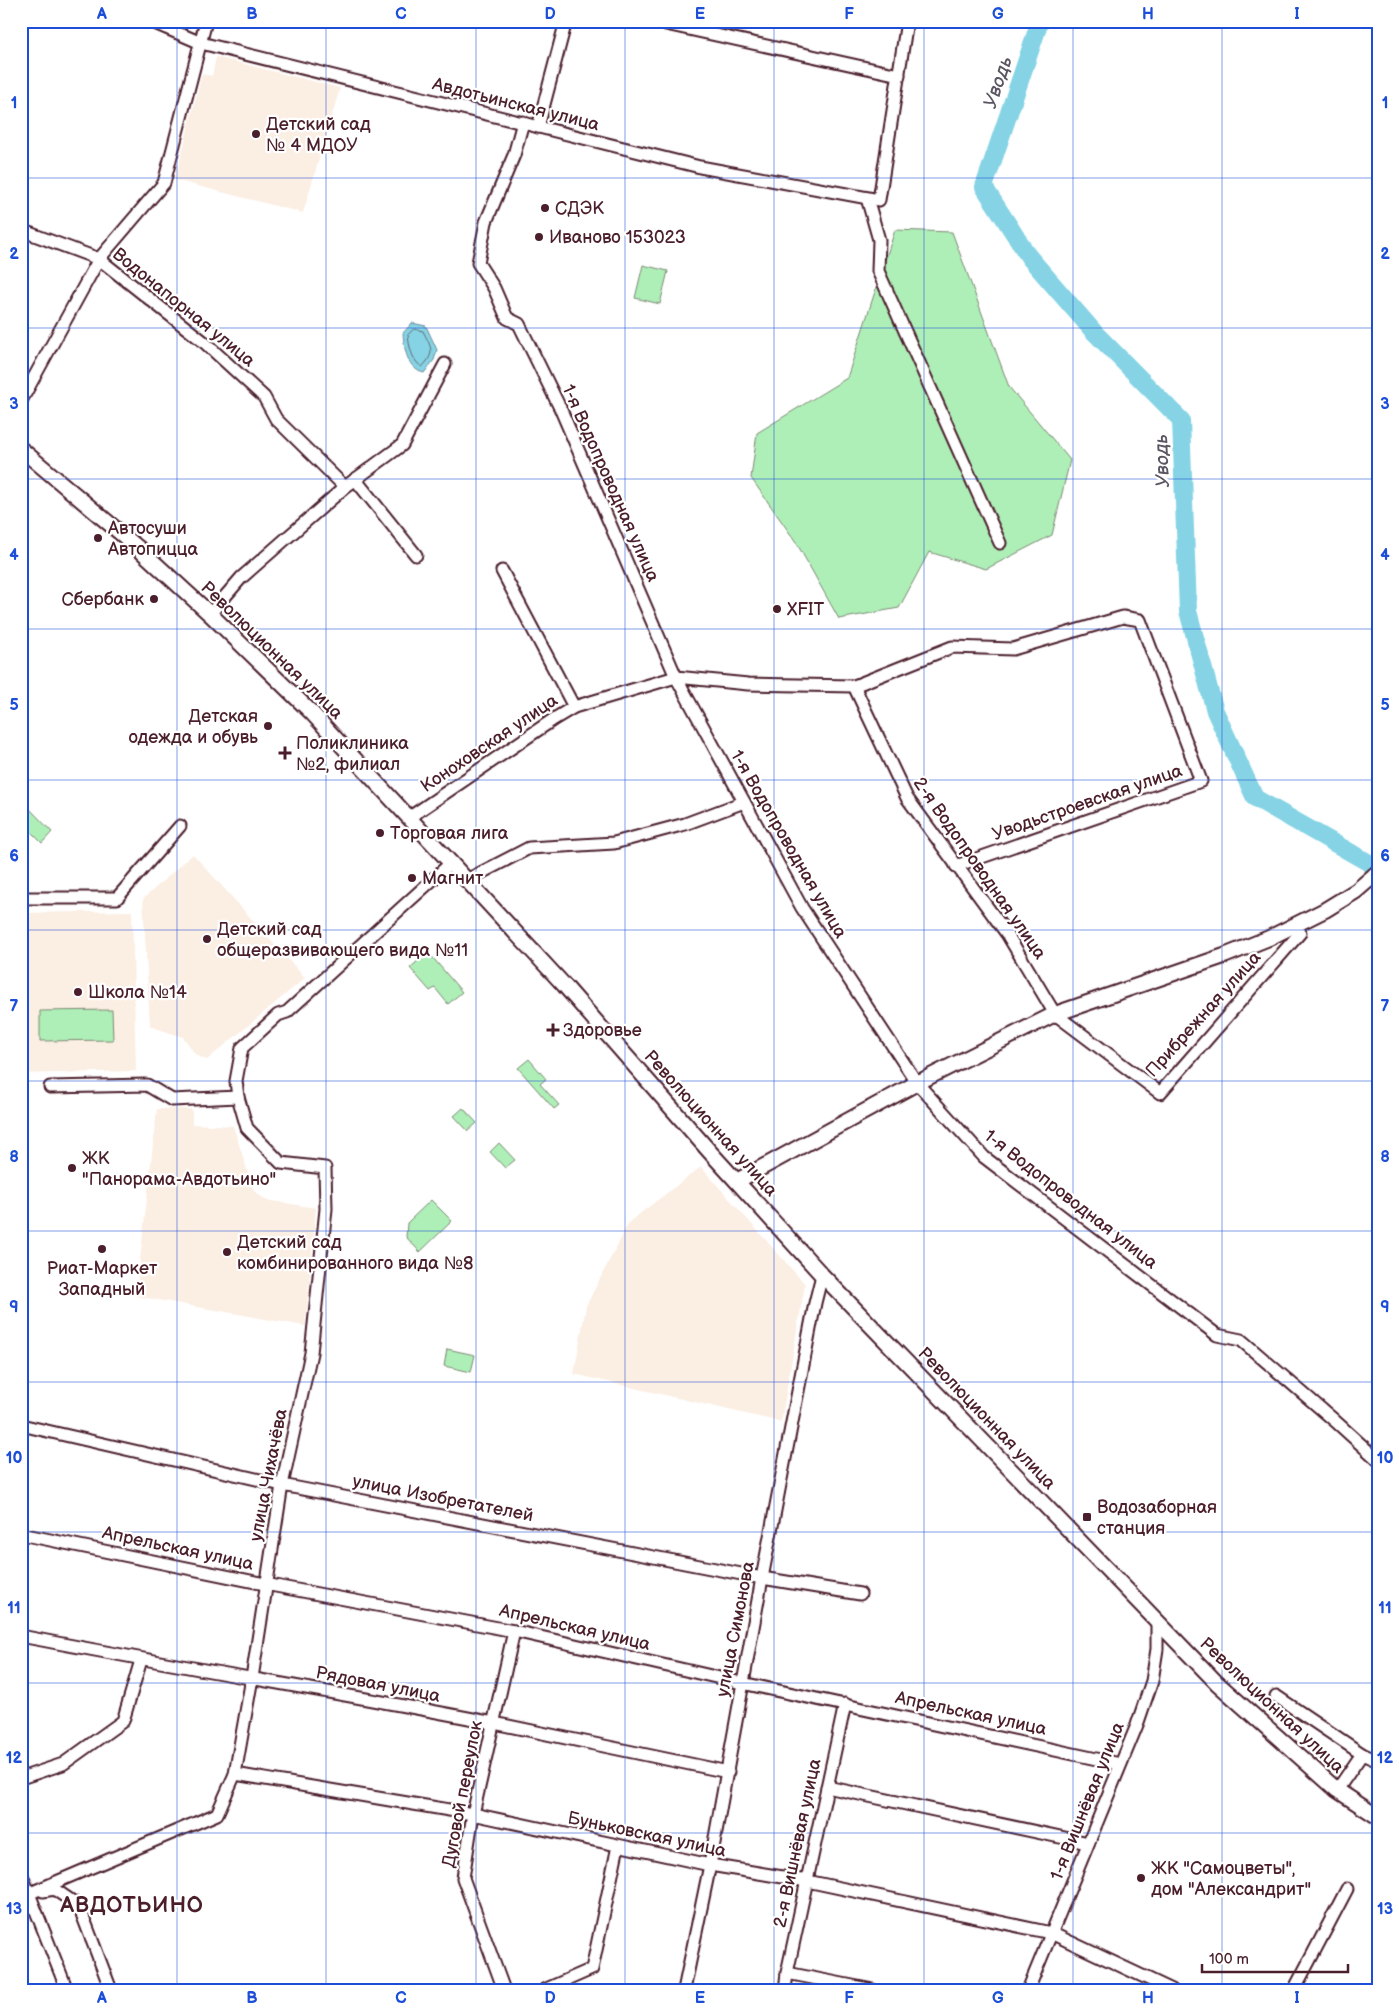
<svg xmlns="http://www.w3.org/2000/svg" width="1399" height="2011" font-family="'Balsamiq Sans',sans-serif">
	<style>
		.built { fill: #fbeee3 }
		.green { fill: #aeefb8; stroke: #7c8772 }
		.water { fill: #85d3e4; stroke: #6d8b9a }
		.lines { fill: none; stroke-linecap: round; stroke-linejoin: round }
		.shore { stroke: #626775; stroke-width: 1 }
		.river { stroke: #85d3e4; stroke-width: 18 }
		.minor-casing { stroke: #4a1f2b; stroke-width: 15 }
		.major-casing { stroke: #4a1f2b; stroke-width: 18 }
		.minor { stroke: #fff; stroke-width: 11 }
		.major { stroke: #fff; stroke-width: 14 }
		.grid { fill: none; stroke: #1d4ed8; stroke-width: 1; stroke-opacity: 0.55 }
		.poi-dot { fill: #4a1f2b; stroke: #fff; stroke-width: 2 }
		.labels { text-anchor: middle; stroke-width: 4.5; stroke-linejoin: round; paint-order: stroke }
		.street-label { font-size: 18px; fill: #4a1f2b; stroke: #fff }
		.poi-label { font-size: 18px; fill: #4a1f2b; stroke: #fff; text-anchor: start }
		.water-label { font-size: 19px; font-style: italic; fill: #5c5562; stroke: #fff }
		.district-label { font-size: 22px; font-weight: bold; letter-spacing: 1px; fill: #4a1f2b; stroke: #fff }
		.neatline { fill: none; stroke: #1d4ed8; stroke-width: 2 }
		.grid-label { font-size: 16px; text-anchor: middle; font-weight: bold; fill: #1d4ed8 }
	</style>
	<rect width="100%" height="100%" fill="#fff"/>
	<filter id="ink" filterUnits="userSpaceOnUse"><feTurbulence type="fractalNoise" baseFrequency=".02" numOctaves="2"/><feDisplacementMap in="SourceGraphic" scale="10" xChannelSelector="R" yChannelSelector="G"/><feConvolveMatrix kernelMatrix="1 2 1 2 8 2 1 2 1" color-interpolation-filters="sRGB"/></filter>
	<g filter="url(#ink)">
		<g class="built">
			<path d="M216,57L340,88L303,213L175,180L202,74L212,76Z"/>
			<path d="M193,854L305,978L207,1060L196,1055L183,1037L150,1026L143,899Z"/>
			<path d="M132,911L136,1071L21,1074V913Z"/>
			<path d="M157,1109H192V1124L233,1126L254,1191L266,1200L316,1208L305,1326L136,1296Z"/>
			<path d="M701,1167L805,1284L781,1422L574,1374L586,1306L629,1222Z"/>
		</g>
		<g class="green">
			<path d="M895,230L952,232L1009,387L1070,460L1052,535L986,569L929,552L899,608L839,619L796,542L751,478L757,433L847,378Z"/>
			<path d="M643,265L668,271L660,304L635,298Z"/>
			<path d="M28,807L52,832L42,843L21,822V814Z"/>
			<path d="M428,952L462,992L448,1004L435,988L430,991L410,968Z"/>
			<path d="M112,1010L113,1040L40,1041V1011Z"/>
			<path d="M529,1059L546,1079L540,1084L559,1105L554,1109L518,1068Z"/>
			<path d="M463,1108L477,1123L468,1131L454,1116Z"/>
			<path d="M499,1143L515,1160L505,1168L490,1152Z"/>
			<path d="M431,1200L452,1221L420,1252L406,1237L407,1223Z"/>
			<path d="M447,1349L475,1355L471,1372L444,1366Z"/>
		</g>
		<path class="water" d="M412,323L426,326L437,350L434,360L424,373C407,369 404,348 403,333Z"/>
		<g class="lines">
			<path class="shore" d="M414,329L423,331C431,347 436,353 422,367C412,361 409,346 408,335Z"/>
			<path class="river" d="M1040,21L984,187L1029,257L1094,332L1181,420L1188,611L1215,711L1255,798L1378,868"/>
			<defs>
				<g id="minor">
					<path d="M150,21L201,43L700,167L879,200L907,21"/>
					<path d="M652,21L899,75"/>
					<path d="M523,122L514,155L486,222L478,263L494,288L507,318L519,324L561,410L676,677L802,908L917,1083L984,1157L1217,1335L1241,1340L1334,1420L1378,1460"/>
					<path d="M538,127L566,21"/>
					<path d="M867,198L879,240L878,271L1000,543"/>
					<path d="M21,230L99,259L204,342L264,397L276,419L345,487"/>
					<path d="M21,401L99,259L164,183L206,21"/>
					<path d="M355,479L416,555"/>
					<path d="M502,571L574,707"/>
					<path d="M210,614L241,578L345,487L402,445L445,364"/>
					<path d="M854,686L907,798L1007,934L1055,1014L1160,1093L1300,933"/>
					<path d="M410,817L554,719L574,707L676,677L748,684L854,686L952,647L1013,649L1123,617L1140,620L1201,781L956,866"/>
					<path d="M467,880L529,848L614,843L685,824L744,802"/>
					<path d="M21,898H117L180,826"/>
					<path d="M50,1087L147,1085L172,1100L238,1097"/>
					<path d="M21,1425L282,1485L762,1578L860,1594"/>
					<path d="M21,1534L265,1584L514,1631L742,1683L1120,1764"/>
					<path d="M21,1636C179,1667 337,1692 494,1723C572,1739 650,1756 728,1772"/>
					<path d="M1276,1696L1362,1754L1378,1761"/>
					<path d="M235,1774L473,1814L710,1865L807,1881L1051,1933L1172,1990"/>
					<path d="M21,1778L63,1764L123,1721L141,1660"/>
					<path d="M827,1787L1088,1843"/>
					<path d="M1337,1790L1362,1754"/>
					<path d="M21,1873L67,1990"/>
					<path d="M43,1891L54,1889L79,1906L111,1990"/>
					<path d="M21,1897L217,1814L235,1774L252,1678L282,1485L311,1353L326,1209L325,1168L281,1163L247,1128L238,1097L236,1081L242,1048L278,1015L287,1012L452,862"/>
					<path d="M787,1973L873,1990"/>
					<path d="M504,1990L463,1878L473,1814L514,1631"/>
					<path d="M544,1990L592,1969L618,1846"/>
					<path d="M684,1990L710,1865L762,1578L815,1303L822,1275"/>
					<path d="M785,1990L787,1973L845,1704"/>
					<path d="M1028,1990L1137,1725L1152,1681L1157,1649V1621"/>
					<path d="M1294,1990L1347,1889"/>
				</g>
				<g id="major">
					<path d="M21,449L137,547L210,614L311,712L564,985L710,1152L822,1275L1217,1683L1337,1790L1378,1817"/>
					<path d="M737,1181L917,1083L1055,1014L1224,956L1269,938L1325,910L1356,891L1378,872"/>
				</g>
			</defs>
			<use href="#minor" class="minor-casing"/>
			<use href="#major" class="major-casing"/>
			<use href="#minor" class="minor"/>
			<use href="#major" class="major"/>
		</g>
	</g>
	<path class="grid" d="M177,21V1990M326,21V1990M476,21V1990M625,21V1990M774,21V1990M924,21V1990M1073,21V1990M1222,21V1990M21,178H1378M21,328H1378M21,479H1378M21,629H1378M21,780H1378M21,930H1378M21,1081H1378M21,1231H1378M21,1382H1378M21,1532H1378M21,1683H1378M21,1833H1378"/>
	<g class="poi-dot">
		<circle cx="256" cy="134" r="5"/>
		<circle cx="545" cy="208" r="5"/>
		<circle cx="539" cy="237" r="5"/>
		<circle cx="98" cy="538" r="5"/>
		<circle cx="154" cy="599" r="5"/>
		<circle cx="777" cy="609" r="5"/>
		<circle cx="268" cy="726" r="5"/>
		<path d="M282.5 745.5h5v5h5v5h-5v5h-5v-5h-5v-5h5z"/>
		<circle cx="380" cy="833" r="5"/>
		<circle cx="412" cy="878" r="5"/>
		<circle cx="207" cy="939" r="5"/>
		<circle cx="78" cy="992" r="5"/>
		<path d="M550.5 1022.5h5v5h5v5h-5v5h-5v-5h-5v-5h5z"/>
		<circle cx="72" cy="1168" r="5"/>
		<circle cx="102" cy="1249" r="5"/>
		<circle cx="227" cy="1252" r="5"/>
		<rect x="1082" y="1512" width="10" height="10" rx="2.5"/>
		<circle cx="1141" cy="1878" r="5"/>
	</g>
	<g class="labels">
		<g class="street-label">
			<text transform="translate(516 104) rotate(14)" y="6">Авдотьинская улица</text>
			<text transform="translate(184 307) rotate(39)" y="6">Водонапорная улица</text>
			<text transform="translate(611 483) rotate(66)" y="6">1-я Водопроводная улица</text>
			<text transform="translate(272 650) rotate(44)" y="6">Революционная улица</text>
			<text transform="translate(489 743) rotate(-34)" y="6">Коноховская улица</text>
			<text transform="translate(1087 802) rotate(-19)" y="6">Уводьстроевская улица</text>
			<text transform="translate(789 844) rotate(60)" y="6">1-я Водопроводная улица</text>
			<text transform="translate(980 868) rotate(55)" y="6">2-я Водопроводная улица</text>
			<text transform="translate(1203 1014) rotate(-48)" y="6">Прибрежная улица</text>
			<text transform="translate(711 1123) rotate(48)" y="6">Революционная улица</text>
			<text transform="translate(1071 1199) rotate(38)" y="6">1-я Водопроводная улица</text>
			<text transform="translate(987 1418) rotate(46)" y="6">Революционная улица</text>
			<text transform="translate(268 1475) rotate(-79)" y="6">улица Чихачёва</text>
			<text transform="translate(443 1498) rotate(11)" y="6">улица Изобретателей</text>
			<text transform="translate(178 1548) rotate(12)" y="6">Апрельская улица</text>
			<text transform="translate(575 1627) rotate(13)" y="6">Апрельская улица</text>
			<text transform="translate(735 1629) rotate(-79)" y="6">улица Симонова</text>
			<text transform="translate(378 1684) rotate(11)" y="6">Рядовая улица</text>
			<text transform="translate(1272 1705) rotate(43)" y="6">Революционная улица</text>
			<text transform="translate(971 1713) rotate(12)" y="6">Апрельская улица</text>
			<text transform="translate(462 1794) rotate(-79)" y="6">Дуговой переулок</text>
			<text transform="translate(1087 1801) rotate(-68)" y="6">1-я Вишнёвая улица</text>
			<text transform="translate(647 1834) rotate(12)" y="6">Буньковская улица</text>
			<text transform="translate(797 1843) rotate(-78)" y="6">2-я Вишнёвая улица</text>
		</g>
		<g class="poi-label">
			<text x="266" y="130">Детский сад<tspan x="266" dy="21">№ 4 МДОУ</tspan></text>
			<text x="555" y="214">СДЭК</text>
			<text x="549" y="243">Иваново 153023</text>
			<text x="108" y="534">Автосуши<tspan x="108" dy="21">Автопицца</tspan></text>
			<text x="144" y="605" text-anchor="end">Сбербанк</text>
			<text x="787" y="615">XFIT</text>
			<text x="258" y="722" text-anchor="end">Детская<tspan x="258" dy="21">одежда и обувь</tspan></text>
			<text x="296" y="749">Поликлиника<tspan x="296" dy="21">№2, филиал</tspan></text>
			<text x="390" y="839">Торговая лига</text>
			<text x="422" y="884">Магнит</text>
			<text x="217" y="935">Детский сад<tspan x="217" dy="21">общеразвивающего вида №11</tspan></text>
			<text x="88" y="998">Школа №14</text>
			<text x="563" y="1036">Здоровье</text>
			<text x="82" y="1164">ЖК<tspan x="82" dy="21">"Панорама-Авдотьино"</tspan></text>
			<text x="237" y="1248">Детский сад<tspan x="237" dy="21">комбинированного вида №8</tspan></text>
			<text x="102" y="1274" text-anchor="middle">Риат-Маркет<tspan x="102" dy="21">Западный</tspan></text>
			<text x="1097" y="1513">Водозаборная<tspan x="1097" dy="21">станция</tspan></text>
			<text x="1151" y="1874">ЖК "Самоцветы",<tspan x="1151" dy="21">дом "Александрит"</tspan></text>
		</g>
		<g class="water-label">
			<text transform="translate(997 82) rotate(-71)" y="7">Уводь</text>
			<text transform="translate(1161 461) rotate(-92)" y="7">Уводь</text>
		</g>
		<g class="district-label">
			<text x="132" y="1912">АВДОТЬИНО</text>
		</g>
	</g>
	<rect width="1399" height="2011" fill="none" stroke="#fff" stroke-width="55"/>
	<path d="M1202 1964v8h146v-8" fill="none" stroke="#4a1f2b" stroke-width="2.5"/>
	<text x="1209" y="1964" font-size="15" fill="#4a1f2b" stroke="#ffffff" stroke-width="4" paint-order="stroke">100 m</text>
	<rect x="28" y="28" width="1344" height="1956" class="neatline"/>
	<g class="grid-label">
		<text x="102" y="19">A</text>
		<text x="252" y="19">B</text>
		<text x="401" y="19">C</text>
		<text x="550" y="19">D</text>
		<text x="700" y="19">E</text>
		<text x="849" y="19">F</text>
		<text x="998" y="19">G</text>
		<text x="1148" y="19">H</text>
		<text x="1297" y="19">I</text>
		<text x="14" y="108">1</text>
		<text x="1385" y="108">1</text>
		<text x="14" y="259">2</text>
		<text x="1385" y="259">2</text>
		<text x="14" y="409">3</text>
		<text x="1385" y="409">3</text>
		<text x="14" y="560">4</text>
		<text x="1385" y="560">4</text>
		<text x="14" y="710">5</text>
		<text x="1385" y="710">5</text>
		<text x="14" y="861">6</text>
		<text x="1385" y="861">6</text>
		<text x="14" y="1011">7</text>
		<text x="1385" y="1011">7</text>
		<text x="14" y="1162">8</text>
		<text x="1385" y="1162">8</text>
		<text x="14" y="1312">9</text>
		<text x="1385" y="1312">9</text>
		<text x="14" y="1463">10</text>
		<text x="1385" y="1463">10</text>
		<text x="14" y="1613">11</text>
		<text x="1385" y="1613">11</text>
		<text x="14" y="1763">12</text>
		<text x="1385" y="1763">12</text>
		<text x="14" y="1914">13</text>
		<text x="1385" y="1914">13</text>
		<text x="102" y="2003">A</text>
		<text x="252" y="2003">B</text>
		<text x="401" y="2003">C</text>
		<text x="550" y="2003">D</text>
		<text x="700" y="2003">E</text>
		<text x="849" y="2003">F</text>
		<text x="998" y="2003">G</text>
		<text x="1148" y="2003">H</text>
		<text x="1297" y="2003">I</text>
	</g>
</svg>
